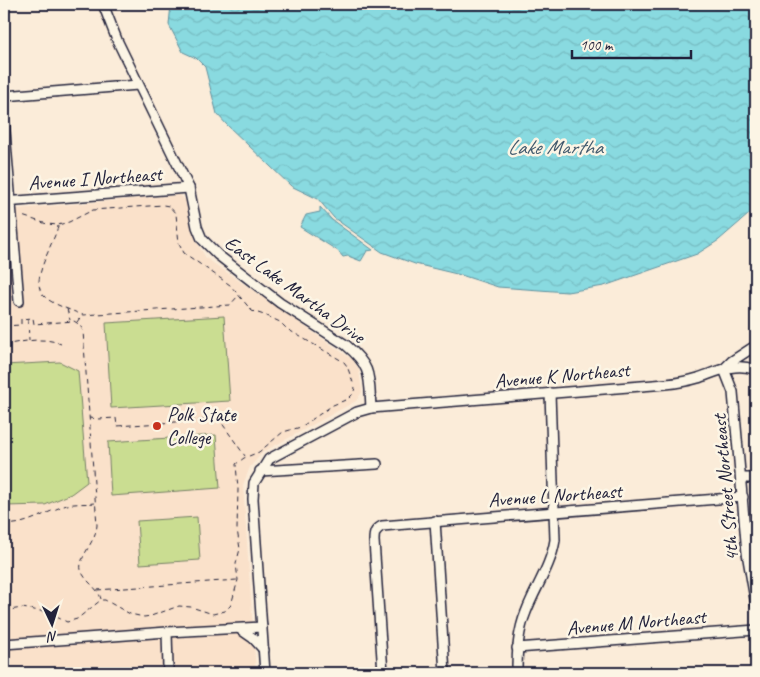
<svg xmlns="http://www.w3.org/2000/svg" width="760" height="677" font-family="Caveat,sans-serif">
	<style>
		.built { fill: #fae1ca }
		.garden { fill: #cadd91; stroke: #768066 }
		.water { fill: url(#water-waves); stroke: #60909e }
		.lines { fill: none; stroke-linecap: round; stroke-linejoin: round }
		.minor-casing { stroke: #22223b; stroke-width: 12 }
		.path { stroke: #22223b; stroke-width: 1; stroke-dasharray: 5 4; stroke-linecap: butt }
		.minor { stroke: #fcf5e5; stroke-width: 9 }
		.poi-dot { fill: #c8321e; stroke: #fcf5e5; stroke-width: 2 }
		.labels { text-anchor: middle; stroke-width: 5; stroke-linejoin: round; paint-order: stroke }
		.street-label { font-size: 20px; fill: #22223b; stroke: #fcf5e5 }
		.poi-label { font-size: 20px; fill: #22223b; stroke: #fcf5e5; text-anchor: start }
		.water-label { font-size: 21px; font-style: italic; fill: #41596d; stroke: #fcf5e5 }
	</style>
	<defs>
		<pattern id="water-waves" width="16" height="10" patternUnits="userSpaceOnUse" patternTransform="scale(1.25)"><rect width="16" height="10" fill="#89dae0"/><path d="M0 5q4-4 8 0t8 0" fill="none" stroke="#76bbc1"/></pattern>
	</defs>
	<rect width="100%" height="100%" fill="#fbecd9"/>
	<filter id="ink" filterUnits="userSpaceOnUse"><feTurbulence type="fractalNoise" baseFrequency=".02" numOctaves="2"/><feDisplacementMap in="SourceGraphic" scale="10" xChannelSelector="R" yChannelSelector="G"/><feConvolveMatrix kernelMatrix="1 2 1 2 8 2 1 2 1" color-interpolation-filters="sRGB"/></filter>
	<g filter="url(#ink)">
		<path class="built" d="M180,195L186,201L196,241L206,258L353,360L359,370L362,392L356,401L263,452L250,467L243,485L256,673H4V210Z"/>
		<g class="garden">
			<path d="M224,316L230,401L111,408L106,323Z"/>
			<path d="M60,362L78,371L87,482L71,494L45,505L5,506L4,504V365Z"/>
			<path d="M216,435L220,488L111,496L108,442Z"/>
			<path d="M197,517L200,560L140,564L137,521Z"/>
		</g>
		<g class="water">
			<path d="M171,4H756V208L719,240L697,254L604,286L567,292L498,287L461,275L415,264L382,252L334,218L318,199L291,186L227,125L217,114L205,67L196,58L183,52L169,25Z"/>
			<path d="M320,207L332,220L373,250L367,251L361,261L348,256L343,257L338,251L300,227L306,215L320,212Z"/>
		</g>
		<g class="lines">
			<defs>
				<g id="minor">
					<path d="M103,4L117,40L189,188L197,227L202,239L218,255L280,303L346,345C372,367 369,376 371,408"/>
					<path d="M4,96L138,85"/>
					<path d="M4,119L19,301"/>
					<path d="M4,202L189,188"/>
					<path d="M725,368L732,361L752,348"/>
					<path d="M724,369L733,392L747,553L756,605"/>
					<path d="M260,471L377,464"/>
					<path d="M741,478H756"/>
					<path d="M435,521L445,673"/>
					<path d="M240,629L253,638L264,650"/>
					<path d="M4,644L167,632L262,627"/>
					<path d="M517,648L756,630"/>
					<path d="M166,673L168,668L167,632"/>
					<path d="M265,673L253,499L254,483L269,459L344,419L357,412L371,408L666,384C677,383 688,381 698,378C716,372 735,362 753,369"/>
					<path d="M383,673L374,541C374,533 375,530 382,526L743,497"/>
					<path d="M517,673C517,652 518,631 526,612C535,588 551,566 555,540L550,393"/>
				</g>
			</defs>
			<use href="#minor" class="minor-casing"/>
			<g class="path">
				<path d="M58,226C56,235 51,243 48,252C28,297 42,299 83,315L230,305L238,296"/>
				<path d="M67,309L70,320"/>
				<path d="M28,319L29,340"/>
				<path d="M77,322L82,315"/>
				<path d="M4,326L21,325V319L33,318L34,324L74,321L80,325L83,331L97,525C96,542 78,557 81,570C85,582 98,587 101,599"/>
				<path d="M4,345C21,342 44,336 61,344"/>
				<path d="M89,418L99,419L116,418L117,426L219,419L245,456"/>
				<path d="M4,524C25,527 47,511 67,505C76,503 86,504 95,503"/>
				<path d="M97,590L237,580"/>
				<path d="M4,611L22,608L46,612L67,622L77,619L101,600H105L130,614L144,617L151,616L179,606L191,607L213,614L225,611L231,605L238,580L236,564L240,549L237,529L238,489L236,464L244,458L259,452L283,432L301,427L333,405L348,399L353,394L355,388L347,366L344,362L287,329L280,322L267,316L252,311L230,285L184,253L179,243L176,214L169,206L163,205L93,210L69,222L58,225L47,224L22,216"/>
			</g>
			<use href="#minor" class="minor"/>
		</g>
	</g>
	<circle class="poi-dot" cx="157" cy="426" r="5"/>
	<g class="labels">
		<g class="street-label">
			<text transform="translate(95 178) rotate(-4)" y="7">Avenue I Northeast</text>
			<text transform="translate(295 289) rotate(36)" y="7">East Lake Martha Drive</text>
			<text transform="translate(562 375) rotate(-5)" y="7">Avenue K Northeast</text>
			<text transform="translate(725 488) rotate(-95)" y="7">4th Street Northeast</text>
			<text transform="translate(555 495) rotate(-4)" y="7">Avenue L Northeast</text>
			<text transform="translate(636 622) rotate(-5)" y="7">Avenue M Northeast</text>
		</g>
		<g class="poi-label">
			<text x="167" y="421">Polk State<tspan x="167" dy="23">College</tspan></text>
		</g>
		<g class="water-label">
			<text x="555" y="154">Lake Martha</text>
		</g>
	</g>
	<rect width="760" height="677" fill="none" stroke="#fcf5e5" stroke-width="20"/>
	<rect x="10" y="10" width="740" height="657" fill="none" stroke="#22223b" stroke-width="2" filter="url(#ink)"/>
	<g transform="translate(52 624) rotate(176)" stroke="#fcf5e5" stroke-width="4" paint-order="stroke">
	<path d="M0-4L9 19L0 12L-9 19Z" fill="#22223b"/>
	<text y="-8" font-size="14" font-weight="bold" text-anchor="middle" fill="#22223b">N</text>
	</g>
	<path d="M572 50v8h119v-8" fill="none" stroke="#22223b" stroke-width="2.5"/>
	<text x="580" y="50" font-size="15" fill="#22223b" stroke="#fcf5e5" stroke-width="4" paint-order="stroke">100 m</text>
</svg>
